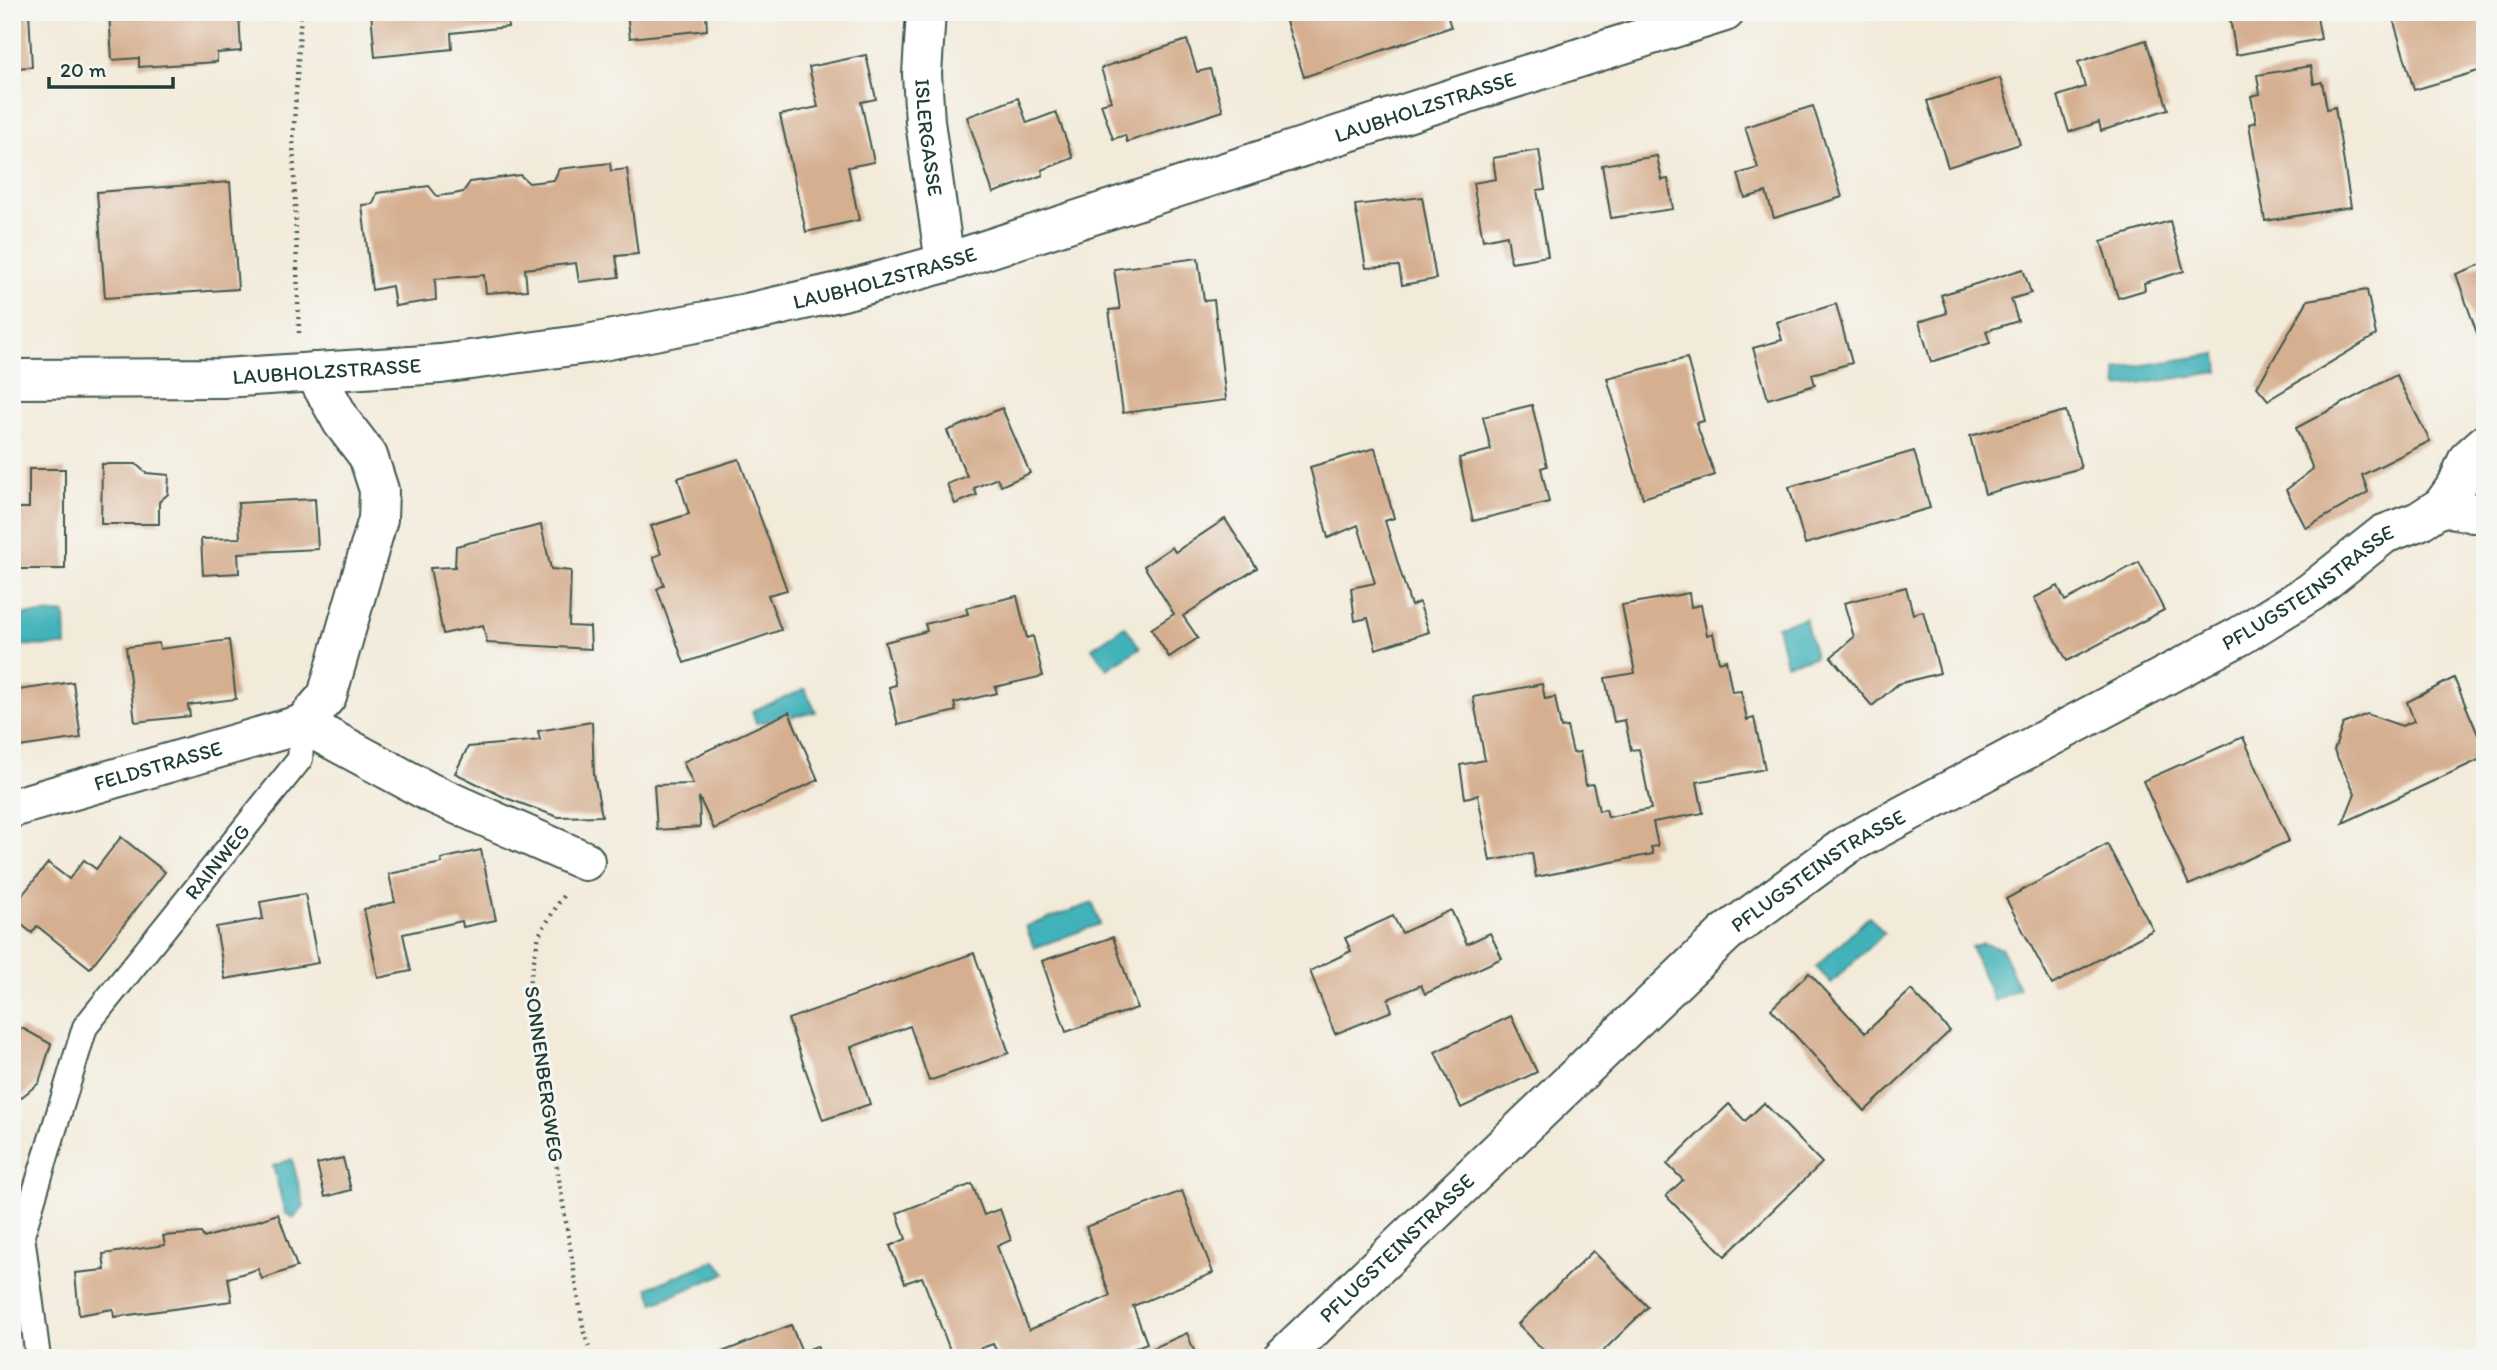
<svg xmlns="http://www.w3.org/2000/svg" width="2497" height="1370" font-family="Itim,sans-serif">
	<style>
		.water { fill: #42b2ba; stroke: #307877; stroke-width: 2 }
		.building { fill: #d5af90 }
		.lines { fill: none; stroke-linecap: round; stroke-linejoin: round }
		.lane-casing { stroke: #3f574d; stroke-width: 28 }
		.street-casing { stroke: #3f574d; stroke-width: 42 }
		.path { stroke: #3f574d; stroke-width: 4.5; stroke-dasharray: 2 5; stroke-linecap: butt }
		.lane { stroke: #fff; stroke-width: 24 }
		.street { stroke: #fff; stroke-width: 38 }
		.labels { text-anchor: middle; stroke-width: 6; stroke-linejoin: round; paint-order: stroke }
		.street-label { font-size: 21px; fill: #1f3d34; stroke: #f6f6f2 }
	</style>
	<rect width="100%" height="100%" fill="#f6f6f2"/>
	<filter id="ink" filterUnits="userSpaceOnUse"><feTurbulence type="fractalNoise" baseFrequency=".0143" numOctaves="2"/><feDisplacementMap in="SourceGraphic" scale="14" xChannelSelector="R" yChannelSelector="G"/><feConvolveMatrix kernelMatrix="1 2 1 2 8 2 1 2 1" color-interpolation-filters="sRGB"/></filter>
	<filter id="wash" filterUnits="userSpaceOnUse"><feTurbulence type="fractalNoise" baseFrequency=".00686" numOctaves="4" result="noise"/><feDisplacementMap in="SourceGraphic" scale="28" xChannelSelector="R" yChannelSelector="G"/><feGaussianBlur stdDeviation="1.57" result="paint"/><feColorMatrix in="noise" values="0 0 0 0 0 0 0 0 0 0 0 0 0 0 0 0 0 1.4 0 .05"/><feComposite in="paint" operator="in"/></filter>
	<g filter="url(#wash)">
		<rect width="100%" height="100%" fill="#f3ebda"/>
		<g class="water">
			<path d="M2217,354L2219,372L2118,387L2116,369Z"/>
			<path d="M65,613L66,646L12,645V615Z"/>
			<path d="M1805,618L1815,657L1786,664L1777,626Z"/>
			<path d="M1125,626L1140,648L1107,669L1092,648Z"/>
			<path d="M805,689L816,712L756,723L752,711Z"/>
			<path d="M1093,903L1100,924L1034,948L1026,926Z"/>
			<path d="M1869,916L1884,933L1831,983L1816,967Z"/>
			<path d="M1982,943L2002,949L2019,989L1994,1001L1971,947Z"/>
			<path d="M292,1159L304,1206L294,1218L285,1213L273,1166Z"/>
			<path d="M715,1260L726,1273L654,1303L648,1288Z"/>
		</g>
		<g id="blocks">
			<g class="building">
				<path d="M12,12H29L32,67L12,68Z"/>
				<path d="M109,12H239L241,51L217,53V62L139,67V58L112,60Z"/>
				<path d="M371,12H507L508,27L451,33L452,49L375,57Z"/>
				<path d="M627,12H706L707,30L630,38Z"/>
				<path d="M1283,12H1446L1451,27L1304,77Z"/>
				<path d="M2229,12H2316L2321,39L2236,55Z"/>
				<path d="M2391,12H2485V69L2414,90Z"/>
				<path d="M1187,40L1197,72L1210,69L1223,111L1127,142L1125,135L1113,139L1101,104L1111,101L1101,68Z"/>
				<path d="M2146,40L2168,109L2101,131L2099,122L2069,132L2058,96L2085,87L2078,62Z"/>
				<path d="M866,55L876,99L861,102L874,162L848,167L859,220L806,232L780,115L818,107L809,67Z"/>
				<path d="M2311,66L2314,84L2322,82L2327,109L2335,107L2351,207L2265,221L2249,124L2256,122L2251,96L2260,94L2257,75Z"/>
				<path d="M2000,78L2020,144L1948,167L1927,101Z"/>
				<path d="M1018,98L1027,123L1056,112L1073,158L1042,170L1043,175L993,193L967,117Z"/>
				<path d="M1813,106L1842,197L1774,218L1766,192L1745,198L1738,174L1758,168L1745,127Z"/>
				<path d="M1539,150L1545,189L1537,190L1548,256L1511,262L1507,235L1483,240L1473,183L1496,179L1493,158Z"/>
				<path d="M1657,156L1662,180L1668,179L1673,209L1611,218L1602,165Z"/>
				<path d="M610,163L611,171L627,169L638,254L616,256L619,277L579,282L576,263L525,269L527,290L486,293L484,275L435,279L436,300L395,306L392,286L372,290L362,205L373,204L377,193L429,186L437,196L454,194L463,192L470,182L520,175L529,183L554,180L559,169Z"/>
				<path d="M230,182L238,289L105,298L97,192Z"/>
				<path d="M1422,197L1436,279L1402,285L1399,266L1366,268L1355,205Z"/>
				<path d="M2170,221L2184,271L2144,283L2145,290L2118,298L2101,241Z"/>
				<path d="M1198,258L1204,301L1214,300L1226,400L1123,413L1109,310L1120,309L1114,269Z"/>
				<path d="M2485,263V353H2484L2456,274Z"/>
				<path d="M2023,269L2031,293L2011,299L2018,321L1986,331L1990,343L1931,362L1919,322L1947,313L1941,295Z"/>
				<path d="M2367,290L2376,335L2268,400L2257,387L2308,300Z"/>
				<path d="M1836,304L1852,363L1812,374L1815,385L1768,399L1753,348L1782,340L1777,322Z"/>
				<path d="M1687,358L1704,421L1696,423L1715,475L1643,498L1607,378Z"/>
				<path d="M2396,375L2430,441L2362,475L2368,492L2306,528L2286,490L2313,469L2296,428Z"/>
				<path d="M1532,405L1547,466L1541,468L1549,502L1473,521L1459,458L1491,450L1483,417Z"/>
				<path d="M1002,408L1030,473L1001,486L997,478L974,488L977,495L955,504L947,484L967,476L947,431Z"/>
				<path d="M2066,411L2081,468L1985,494L1970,436Z"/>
				<path d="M1375,448L1394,518L1385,521L1411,606L1419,602L1429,632L1376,649L1368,618L1355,621L1351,588L1375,583L1358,525L1328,538L1310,467Z"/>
				<path d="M1914,451L1930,508L1805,544L1789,487Z"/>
				<path d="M739,459L787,590L768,595L781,630L684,663L657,589L664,585L653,557L661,554L651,526L689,514L678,478Z"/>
				<path d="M102,464H136L146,473L169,475L168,494L159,502V524H101Z"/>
				<path d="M29,469H65V569H12V508H29Z"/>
				<path d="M315,499L318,549L238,553L239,573L203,575L201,539L240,538L238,503Z"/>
				<path d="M1225,519L1257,568L1183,616L1198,638L1169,657L1151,629L1174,614L1144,566L1172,547L1175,552Z"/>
				<path d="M541,525L551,569L571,571L569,626L590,627L591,649L487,643L483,625L443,634L430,568L455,567L456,546Z"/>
				<path d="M2139,562L2164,610L2067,661L2034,598L2058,586L2065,601Z"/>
				<path d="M1906,587L1913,614L1923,611L1940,673L1898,684L1872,706L1831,657L1854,637L1844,603Z"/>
				<path d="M1689,593L1691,607L1701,605L1707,635L1713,633L1719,662L1726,660L1732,692L1741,691L1747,720L1754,718L1765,769L1697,782L1703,813L1653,822L1658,846L1651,847L1653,854L1536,877L1532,853L1490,861L1478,795L1465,798L1460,765L1485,760L1473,697L1542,684L1545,699L1555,697L1561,728L1567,727L1573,753L1580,752L1586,785L1593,784L1599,811L1606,809L1608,817L1651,809L1639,749L1631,750L1625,720L1614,722L1605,678L1635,673L1622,605Z"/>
				<path d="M1017,596L1027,638L1033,636L1043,676L995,687L997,693L954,703L956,711L898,725L889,687L896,685L885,642L927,631L925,624L968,614L966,608Z"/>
				<path d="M229,640L236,699L188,705L190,716L135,722L126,647L159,643L160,649Z"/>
				<path d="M2454,678L2485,751V757L2343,823L2355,793L2334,751L2343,724L2367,714L2402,726L2414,721L2407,702Z"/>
				<path d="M73,682L81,738L12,748V691Z"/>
				<path d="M789,712L818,780L714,829L699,797L700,827L657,830L654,785L693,784L683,762Z"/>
				<path d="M592,722L594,775L602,816L558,817L506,798L455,773L468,747L540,740L538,731Z"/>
				<path d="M2243,737L2289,841L2189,885L2143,781Z"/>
				<path d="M121,837L165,872L90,968L37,926L32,933L12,917V908L48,863L69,879L84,860L96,869Z"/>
				<path d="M2107,844L2153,930L2052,985L2006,899Z"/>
				<path d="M481,850L496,920L463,927L462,921L403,934L411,971L378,978L364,909L395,902L389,874L442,863L441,859Z"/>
				<path d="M305,894L318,963L225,979L216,927L263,919L260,902Z"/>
				<path d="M1451,910L1467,944L1490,933L1502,958L1425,994L1421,985L1388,999L1392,1011L1335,1034L1310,971L1351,951L1345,938L1393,916L1402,933Z"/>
				<path d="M1113,937L1137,1008L1066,1032L1042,961Z"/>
				<path d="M974,953L1009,1053L929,1081L910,1026L851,1047L870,1104L823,1120L788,1019Z"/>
				<path d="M1809,973L1865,1033L1911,990L1950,1031L1865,1111L1771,1009Z"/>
				<path d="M1511,1016L1537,1072L1461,1108L1435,1052Z"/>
				<path d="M22,1028L51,1044L39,1083L12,1105V1033Z"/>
				<path d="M1764,1103L1822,1163L1725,1256L1666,1196L1683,1180L1667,1164L1729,1104L1745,1121Z"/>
				<path d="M343,1158L351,1190L325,1197L317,1164Z"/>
				<path d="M972,1184L984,1215L1000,1209L1011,1240L997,1246L1029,1330L1110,1296L1086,1227L1182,1191L1213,1273L1133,1306L1147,1343L1127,1351L1130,1358H1000L993,1344L953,1358L922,1277L905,1283L890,1246L906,1239L897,1213Z"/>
				<path d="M278,1214L297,1267L262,1279L258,1269L228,1278L232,1301L114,1317L113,1309L79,1315L75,1273L105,1270L103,1254L165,1245L163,1236L201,1233L204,1238Z"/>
				<path d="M1593,1251L1648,1307L1596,1358H1551L1518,1324Z"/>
				<path d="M791,1325L802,1352L817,1346L822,1358H707Z"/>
				<path d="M1187,1333L1197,1358H1147L1144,1352Z"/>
			</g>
		</g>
	</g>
	<g filter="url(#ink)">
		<use href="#blocks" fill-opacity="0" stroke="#3f574d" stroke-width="2"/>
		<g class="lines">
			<defs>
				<g id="lane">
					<path id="s1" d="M38,1358L22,1235L85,1027L300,759L303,724"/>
				</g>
				<g id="street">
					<path id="s2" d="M926,12L922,74L925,122L945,263"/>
					<path id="s3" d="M12,379L223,378L441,364L587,344L747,313L843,291L945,263L1490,86L1725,12"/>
					<path d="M2442,506L2473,513L2485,512"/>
					<path d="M303,724L327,696L378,519L379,490L368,456L342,422L314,372"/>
					<path d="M303,724L431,793L585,861"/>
					<path id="s4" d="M12,808L303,724"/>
					<path id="s5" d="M1282,1358L1726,933L1847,845L2240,636L2311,592L2384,534L2419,521L2442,506L2457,485L2468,459L2485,444"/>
				</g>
			</defs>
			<use href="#lane" class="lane-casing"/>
			<use href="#street" class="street-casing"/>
			<g class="path">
				<path d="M299,333L293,141L301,12"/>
				<path d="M563,896L539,935L528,990L584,1332L592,1358"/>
			</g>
			<use href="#lane" class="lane"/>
			<use href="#street" class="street"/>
		</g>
	</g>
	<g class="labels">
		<g class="street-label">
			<text dy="7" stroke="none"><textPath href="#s3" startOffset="1449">LAUBHOLZSTRASSE</textPath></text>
			<text dy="7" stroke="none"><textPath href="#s2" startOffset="126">ISLERGASSE</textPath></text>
			<text dy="7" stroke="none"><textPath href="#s3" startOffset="882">LAUBHOLZSTRASSE</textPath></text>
			<text dy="7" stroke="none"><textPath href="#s3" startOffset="315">LAUBHOLZSTRASSE</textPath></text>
			<text dy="7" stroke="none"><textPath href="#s5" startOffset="1293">PFLUGSTEINSTRASSE</textPath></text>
			<text dy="7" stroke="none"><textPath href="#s4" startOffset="152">FELDSTRASSE</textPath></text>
			<text dy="7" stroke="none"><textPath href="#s1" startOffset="553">RAINWEG</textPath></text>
			<text dy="7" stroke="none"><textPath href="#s5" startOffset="726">PFLUGSTEINSTRASSE</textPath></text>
			<text transform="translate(544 1074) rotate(82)" y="7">SONNENBERGWEG</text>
			<text dy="7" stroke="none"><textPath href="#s5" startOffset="159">PFLUGSTEINSTRASSE</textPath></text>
		</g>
	</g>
	<rect width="2497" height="1370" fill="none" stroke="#f6f6f2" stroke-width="42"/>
	<path d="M49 77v10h124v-10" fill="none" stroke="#1f3d34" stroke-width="3.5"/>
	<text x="60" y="77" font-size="21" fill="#1f3d34" stroke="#f6f6f2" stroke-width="5" paint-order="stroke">20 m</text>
</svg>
